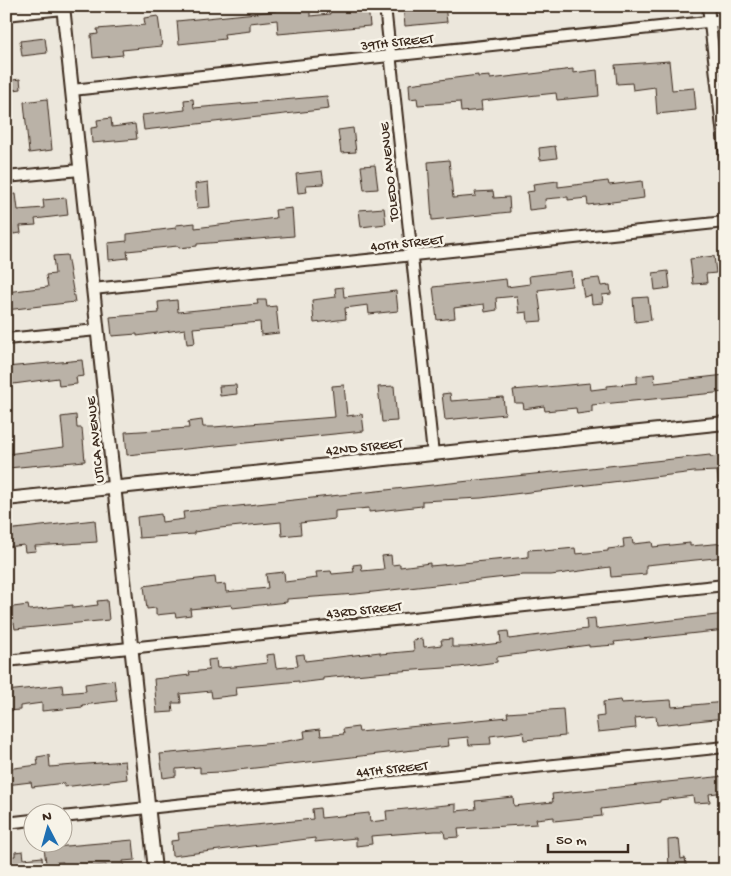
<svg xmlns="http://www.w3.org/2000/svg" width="731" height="876" font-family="'Gochi Hand',sans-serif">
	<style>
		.building { fill: #bab2a7; stroke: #3b2a1e }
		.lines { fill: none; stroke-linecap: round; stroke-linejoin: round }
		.minor-casing { stroke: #3b2a1e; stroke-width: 14 }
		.tertiary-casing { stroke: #3b2a1e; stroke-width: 16 }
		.minor { stroke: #f7f3e8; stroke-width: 10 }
		.tertiary { stroke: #f7f3e8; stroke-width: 12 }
		.labels { text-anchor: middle; stroke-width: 5; stroke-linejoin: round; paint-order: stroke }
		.street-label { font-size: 14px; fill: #3b2a1e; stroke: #f7f3e8 }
	</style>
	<rect width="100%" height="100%" fill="#ece7dc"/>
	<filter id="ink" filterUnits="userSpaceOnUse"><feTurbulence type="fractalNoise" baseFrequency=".02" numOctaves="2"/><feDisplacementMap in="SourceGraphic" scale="10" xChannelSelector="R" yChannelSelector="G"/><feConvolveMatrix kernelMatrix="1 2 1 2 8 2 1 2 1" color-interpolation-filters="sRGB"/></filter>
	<g filter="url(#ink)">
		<g class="building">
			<path d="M275,6H294L295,9L310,8V16L330,14L329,6H368L370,26L278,34L277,20L250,23V31L224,34L225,39L179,44L177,21L276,11Z"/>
			<path d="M403,6H445L447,22L405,26Z"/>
			<path d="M158,16L162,46L122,50L123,55L93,58L91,35L98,34L97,29L145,25L144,18Z"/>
			<path d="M45,38L47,53L22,56L20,41Z"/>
			<path d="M669,61L672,90L694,88L696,110L657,114L655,87L633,90L632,83L617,84L615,65Z"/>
			<path d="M573,69V73L597,70L599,96L557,100L556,93L481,101L482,110L461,112L460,102L418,105L417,98L410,99L409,84L478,75V77L490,76V79Z"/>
			<path d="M20,79L21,89L7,91L6,81Z"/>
			<path d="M327,96L329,109L144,130L142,115L185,110L184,100L193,99L194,108Z"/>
			<path d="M47,99L52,150L29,153L24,102Z"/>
			<path d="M111,118L112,127L135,124L137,139L92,143L91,128L98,127L97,120Z"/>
			<path d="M353,128L356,152L341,153L338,130Z"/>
			<path d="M555,146L557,158L540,160L539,148Z"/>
			<path d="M449,160L453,198L476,196L475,192L493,191L494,198L509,197L510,212L432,220L428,162Z"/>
			<path d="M375,165L378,189L364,190L361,166Z"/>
			<path d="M322,171L324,184L306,185L307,192L298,193L296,174Z"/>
			<path d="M558,181V187L608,181L609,185L642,181L644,198L588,205L587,198L568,200V197L545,199L546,208L529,210L527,192L534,191L533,184Z"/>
			<path d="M208,182L210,207L197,208L195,184Z"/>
			<path d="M16,194L18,210L44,208L43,200L66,198L68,215L35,219L36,225L20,226L21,233L13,234L11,221L6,222V195Z"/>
			<path d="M292,208L294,236L197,244V246L179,248L178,246L127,251L128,258L109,260L108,243L127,241V234L176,228V225L195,223V228L276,218L275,210Z"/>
			<path d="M384,208L386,224L361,227L359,210Z"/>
			<path d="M67,255L75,302L6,310V292L48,287L46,275L55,274L53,256Z"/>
			<path d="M714,256L716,273L706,274L707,283L693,284L690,259Z"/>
			<path d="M571,271L572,286L538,290L542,321L528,322L527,312L519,313L517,296L496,298L497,310L485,312L484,304L454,308L455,318L437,320L433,287L506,279L507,287L530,284L529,276Z"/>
			<path d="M668,271L670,288L655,290L653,273Z"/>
			<path d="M599,278L601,286L610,285L611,294L602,295L603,303L592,304L591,295L584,297L581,280Z"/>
			<path d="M343,287L344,297L396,291L398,311L369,314L368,305L345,308L346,319L314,323L312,300L336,297L335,288Z"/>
			<path d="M648,297L651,320L635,322L633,298Z"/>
			<path d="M177,300L178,312L258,304L257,300H266L267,307L276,306L279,333L261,335L260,322L193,328L195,343L187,344L185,329L137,336V334L112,336L110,317L159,313L158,302Z"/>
			<path d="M82,360L84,376L76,377L77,384L59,386L58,378L6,385V367Z"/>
			<path d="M654,374L655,383L725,375V392L592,405V412L577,414L576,408L545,411L544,406L524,409L523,403H515L513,390L590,383L591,390L607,388V386L637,383V376Z"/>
			<path d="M236,385L237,394L220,396L219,386Z"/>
			<path d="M344,385L347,416L362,414L364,431L127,455L125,432L189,428L188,422L202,420L203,427H214L335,417L332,386Z"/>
			<path d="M394,386L397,421L382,422L378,387Z"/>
			<path d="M450,393L451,401L503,397L505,414L445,420L442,394Z"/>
			<path d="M76,415L77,428H82L85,461L8,468L7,454L64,447L61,417Z"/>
			<path d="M710,455L711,457L725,455V490H719L717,471L694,472L481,498L422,501V506L369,512V508L335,511V519L300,523L301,534L282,536L281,522L220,528L194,532V534L139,538L137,517L161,514L162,522L184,519L183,512Z"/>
			<path d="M95,520L97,542L35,546L36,551L25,552L24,545L7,547L6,530Z"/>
			<path d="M632,538L633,544L652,542L653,547L690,543V546L725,543V557L646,565V574L611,577L610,567L551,575H523L356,594L287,599V602L232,608L231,605L190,609L191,615L176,617L175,613L156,615V608L147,609L144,586L172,582L215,577L216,585L225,584L226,592L268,588L266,574L284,572L285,582L317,578L316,572L331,571L332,574L354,572L353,565L361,564L362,571L384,569L382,556L391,555L392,565L400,564V567L430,563V566L528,557V550L544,549V551L575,548L576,554L608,551V549L624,547L623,539Z"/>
			<path d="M107,600L109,620L15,629L14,623L6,624V608L28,605L29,610L73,605V608L98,605L97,601Z"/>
			<path d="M725,614V630L614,642L615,645L589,647V645L497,657V662L459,667L386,672L323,678V680L299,683V681L236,687L237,695L212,698L211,691L180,694L181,703H172L173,712L157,713L154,679L190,675L189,672L209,670L208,660L216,659L217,668L234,667L267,663L266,655L274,654L276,668L298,666L296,655L304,654L305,661L380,652V654L414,651L413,640L423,639L424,647L442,645L441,640L452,639V647H466L501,643L500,632L508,631L509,639L587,629L586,619L595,618L596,629Z"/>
			<path d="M114,680L117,701L82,705L83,707L42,711V703L20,706V710L6,711V691L62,685L63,693L86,691L85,684Z"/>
			<path d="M620,700L621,703L671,700L672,707L725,702V718L657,725L656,716L635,718L636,728L598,732L596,717L604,716L603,702Z"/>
			<path d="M563,709L565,736L524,740L523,732L490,736L491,744L469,745L468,737L448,739L449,746L220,772L200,773V767L176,769V776L163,778L160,754L275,743L305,738L304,731L320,729L321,736L344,734L343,729L358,727L359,732L508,717L507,713Z"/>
			<path d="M49,755L50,767L125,761L127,779L64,787V783L32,787L31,782L6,785V769L38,765L37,757Z"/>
			<path d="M725,776V792L709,794L710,802L694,803L693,796L660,800V802L601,809L602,816L554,821V817L536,819L537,824L458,829L459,837L445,838L444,831H435L371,836L372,844L356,846V838L315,842V838L172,856L171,841L179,840L178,833L313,819L312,809L320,808L321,818L369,813L370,822L387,820L386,811L456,804V811L476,809L475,801L513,797L514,806L553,802L552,794Z"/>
			<path d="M679,839L681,859L685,858L687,870H669L668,840Z"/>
			<path d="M133,840L135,860L123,861L124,870H106V865L63,868V862L46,863L44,848Z"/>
			<path d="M23,851L24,859L42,857L43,870H6V857L15,856V852Z"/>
		</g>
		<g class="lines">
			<defs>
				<g id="minor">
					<path d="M385,6L433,454"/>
					<path d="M708,6L725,154"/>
					<path d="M6,15L63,9"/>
					<path d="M72,90L725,20"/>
					<path d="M6,177L80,170"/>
					<path d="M93,289L725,222"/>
					<path d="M6,339L97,330"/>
					<path d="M6,661L725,585"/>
					<path d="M62,817L725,747"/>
					<path d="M6,823L32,820"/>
				</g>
				<g id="tertiary">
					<path d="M63,6L155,870"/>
					<path d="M6,499L725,423"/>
				</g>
			</defs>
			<use href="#minor" class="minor-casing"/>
			<use href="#tertiary" class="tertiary-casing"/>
			<use href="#minor" class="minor"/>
			<use href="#tertiary" class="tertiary"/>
		</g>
	</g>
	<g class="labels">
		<g class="street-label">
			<text transform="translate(397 41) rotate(-6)" y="5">39TH STREET</text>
			<text transform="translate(388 172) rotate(-96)" y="5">TOLEDO AVENUE</text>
			<text transform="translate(407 242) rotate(-6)" y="5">40TH STREET</text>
			<text transform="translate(94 440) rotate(-96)" y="5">UTICA AVENUE</text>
			<text transform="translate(364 446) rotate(-6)" y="5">42ND STREET</text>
			<text transform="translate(364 609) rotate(-6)" y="5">43RD STREET</text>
			<text transform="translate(392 768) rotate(-6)" y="5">44TH STREET</text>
		</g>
	</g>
	<rect width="731" height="876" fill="none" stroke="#f7f3e8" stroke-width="25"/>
	<rect x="12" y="12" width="706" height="851" fill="none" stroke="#3b2a1e" stroke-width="2" filter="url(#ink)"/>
	<g transform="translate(48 828) rotate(354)"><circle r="24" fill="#f7f3e8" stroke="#aca397"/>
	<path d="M0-4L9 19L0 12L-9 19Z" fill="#1f6fb2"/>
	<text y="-8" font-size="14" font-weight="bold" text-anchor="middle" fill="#3b2a1e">N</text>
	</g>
	<path d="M548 844v8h80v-8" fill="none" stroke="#3b2a1e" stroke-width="2.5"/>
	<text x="556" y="844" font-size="15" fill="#3b2a1e" stroke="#f7f3e8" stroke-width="4" paint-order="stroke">50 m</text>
</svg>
